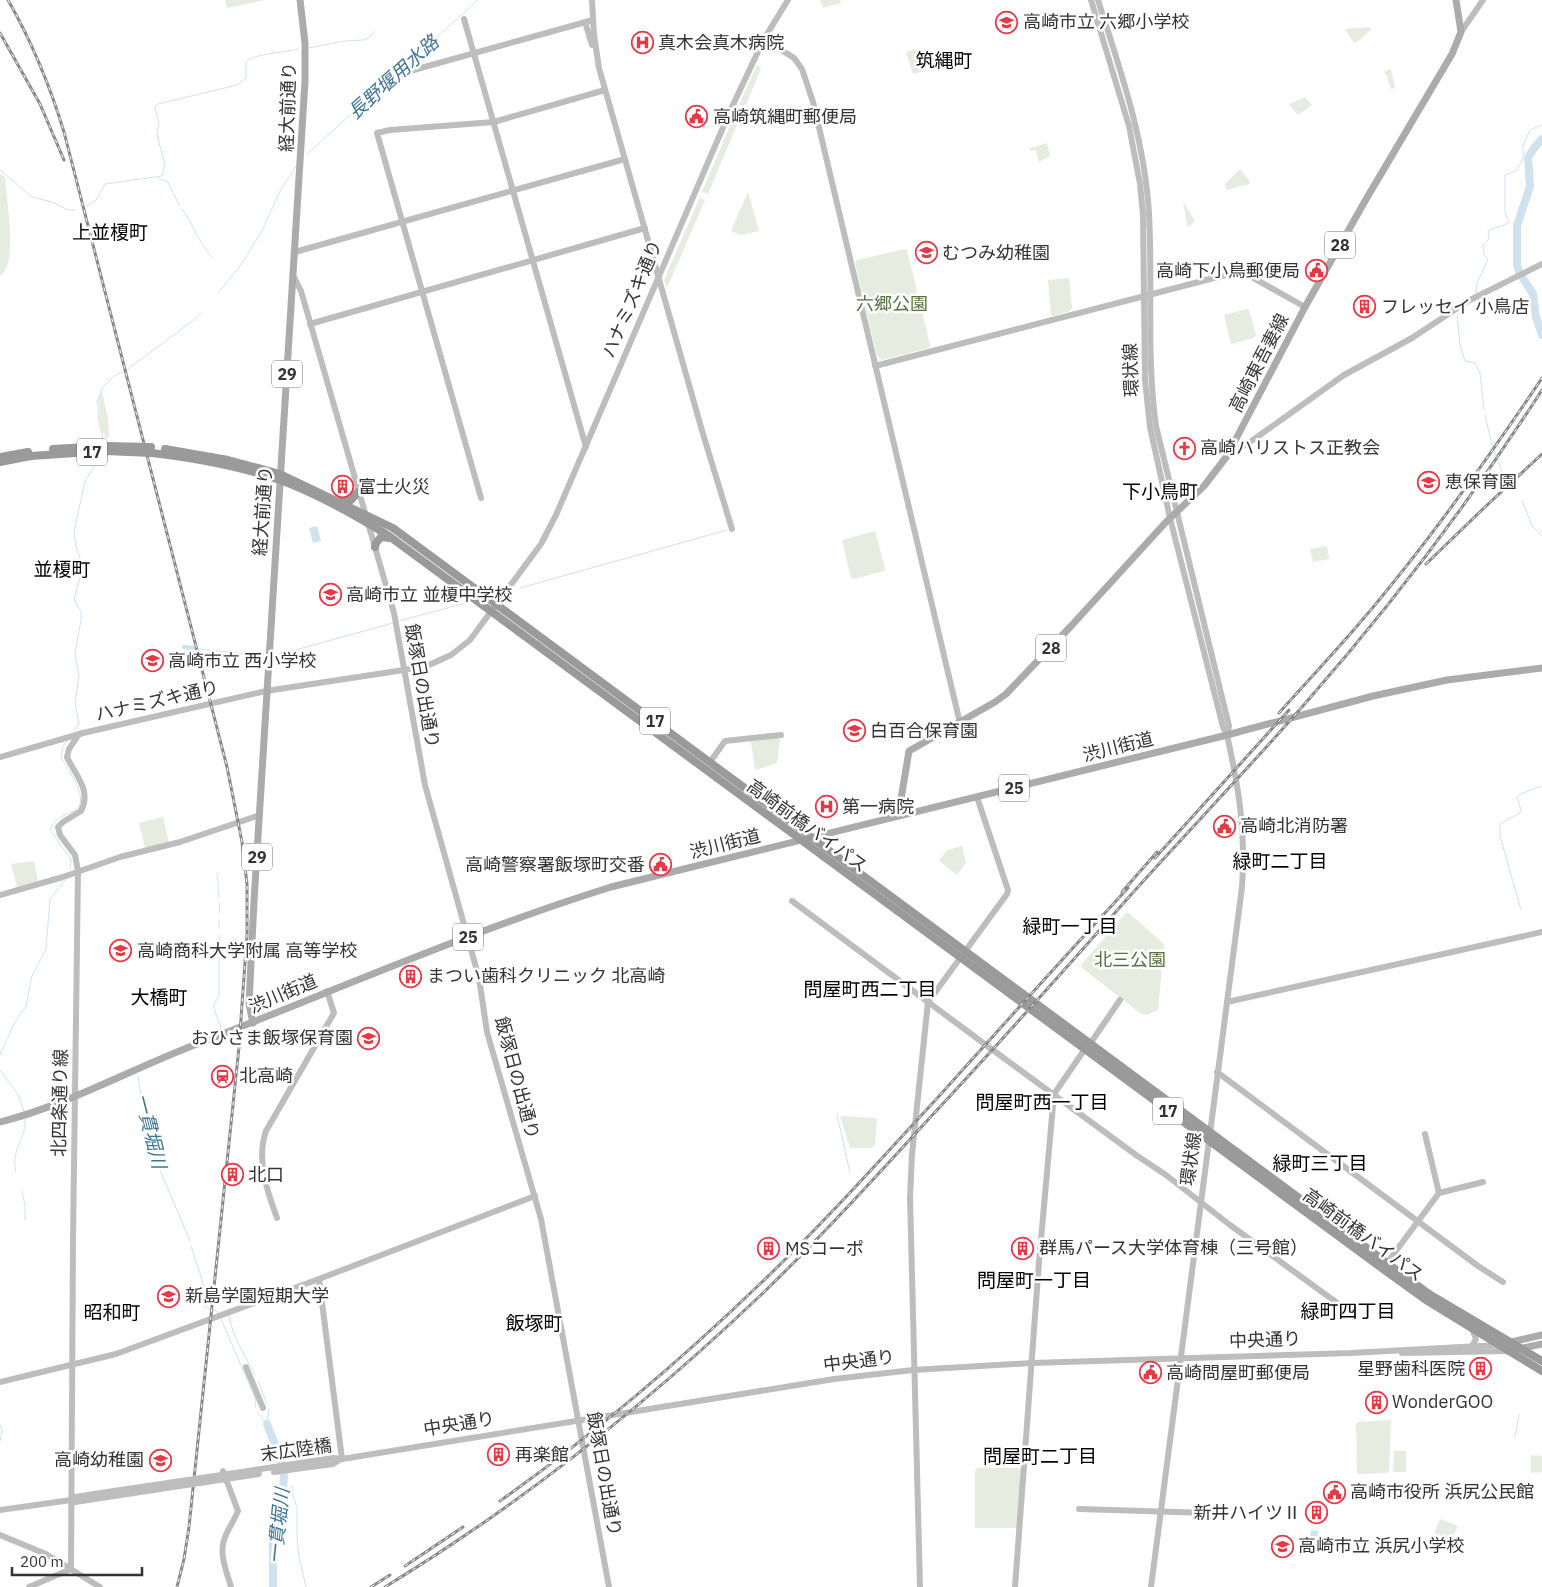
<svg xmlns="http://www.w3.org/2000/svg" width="1542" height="1587" font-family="'IBM Plex Sans','Noto Sans JP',sans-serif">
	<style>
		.green { fill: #e6ecdf }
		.water { fill: #cfe2ee }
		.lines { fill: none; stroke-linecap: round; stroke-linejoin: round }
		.stream { stroke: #cfe2ee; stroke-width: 1 }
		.canal { stroke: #cfe2ee; stroke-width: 4.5 }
		.river { stroke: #cfe2ee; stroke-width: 8 }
		.secondary { stroke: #bdbdbd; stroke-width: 6 }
		.primary { stroke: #ababab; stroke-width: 7 }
		.highway { stroke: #9a9a9a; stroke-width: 8 }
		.rail-casing { stroke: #888; stroke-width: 3 }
		.rail { stroke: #fff; stroke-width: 1; stroke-dasharray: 4; stroke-linecap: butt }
		.secondary-bridge { stroke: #bdbdbd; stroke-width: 6 }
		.highway-bridge { stroke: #9a9a9a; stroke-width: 8 }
		.labels { text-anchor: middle; stroke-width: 5; stroke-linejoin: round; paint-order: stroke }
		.shield { fill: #fff; stroke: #707070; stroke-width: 1 }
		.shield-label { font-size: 16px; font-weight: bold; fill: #333 }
		.poi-label { font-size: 18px; fill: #333; stroke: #fff; text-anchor: start }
		.street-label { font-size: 18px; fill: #333; stroke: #fff }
		.park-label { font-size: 18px; fill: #56703f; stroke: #fff }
		.neighbourhood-label { font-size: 19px; fill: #000; stroke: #fff }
		.water-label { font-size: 19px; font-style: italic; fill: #3f7597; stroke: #fff }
	</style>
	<rect width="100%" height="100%" fill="#fff"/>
	<g class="green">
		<path d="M225,0H265L227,8Z"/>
		<path d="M820,0H840L841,3L823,8Z"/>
		<path d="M1370,27L1371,29L1359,41L1354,43L1345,29Z"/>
		<path d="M921,49L926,71L913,74L906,53L908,51Z"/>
		<path d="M757,65L761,68L746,105H739Z"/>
		<path d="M1391,69L1395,88L1391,89L1386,74L1383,72Z"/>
		<path d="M1305,97L1312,105L1298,115L1289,104Z"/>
		<path d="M743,110L708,194L702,192L736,111Z"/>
		<path d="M1047,143L1050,156L1039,162L1036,150L1031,151L1030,148Z"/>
		<path d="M1240,169L1250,182L1249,184L1227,190L1225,184Z"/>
		<path d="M0,174L5,177C6,199 19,263 0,276Z"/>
		<path d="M748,192L759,231L741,235L731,231Z"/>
		<path d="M700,197L705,200L667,288L664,280Z"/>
		<path d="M1183,201L1195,221L1189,227L1187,226Z"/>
		<path d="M905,249L907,250L930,345L929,348L882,360L877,356L855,263L857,260Z"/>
		<path d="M1069,278L1072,308L1070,311L1053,316L1051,315L1048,280Z"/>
		<path d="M1247,309L1249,310L1256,335L1254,338L1231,344L1224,315Z"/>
		<path d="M102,391L108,419L109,436L107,439L104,433L101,434L97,416L100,415L98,400Z"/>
		<path d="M875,531L885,568L884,571L854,579L851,578L842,540Z"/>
		<path d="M1327,546L1329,559L1313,562L1310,549Z"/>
		<path d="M778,737L780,739L777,763L756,770L755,769L751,742L752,740Z"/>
		<path d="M163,817L169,842L145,848L139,823Z"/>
		<path d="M962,846L966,863L957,875L939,861L947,850Z"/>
		<path d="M34,861L38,881L17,887L11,864Z"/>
		<path d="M1126,913H1129L1164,944V946L1158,1010L1147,1015L1140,1013L1081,967V965Z"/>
		<path d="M840,1116L877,1118L875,1145L871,1148H850Z"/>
		<path d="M1391,1420L1389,1471L1387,1473L1359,1474L1357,1472L1356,1424L1358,1422Z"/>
		<path d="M1394,1451H1406V1472H1395L1393,1470Z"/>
		<path d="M1531,1455L1542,1456V1472L1531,1473Z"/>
		<path d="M978,1468H1019L1021,1471L1017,1528H975V1471Z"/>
		<path d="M285,1495L286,1496C278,1521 276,1545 277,1571L274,1573C273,1546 275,1521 285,1495Z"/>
		<path d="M1440,1519L1458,1526L1452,1539L1460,1542L1456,1551L1437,1543L1440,1535L1434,1533Z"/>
	</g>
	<g class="water">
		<path d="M317,526L321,541L313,543L309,528Z"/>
		<path d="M1311,1530L1318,1531L1317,1547H1309Z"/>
	</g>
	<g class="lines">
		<g class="stream">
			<path d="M309,48L344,41L364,40L370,37L374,31"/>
			<path d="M307,154L478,0"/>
			<path d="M0,170L32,197L52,202L68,210H75"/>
			<path d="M158,178L168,182L179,205"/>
			<path d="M87,206L97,199L105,184L162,176L165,165L157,135L159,123L155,108L158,104L237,85L246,78C247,73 245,66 246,62C249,55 290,51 299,49"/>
			<path d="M182,209C194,224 198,243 212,257"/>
			<path d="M218,293L240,266L262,231L280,191L297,165"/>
			<path d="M1476,293L1477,283L1488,260L1484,254L1483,245L1489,239L1488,231C1494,226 1502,228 1509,222L1505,213V175L1516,171L1523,159V146L1530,130L1542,125"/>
			<path d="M1466,307L1457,316L1460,345L1465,361L1475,363L1480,373L1484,410"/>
			<path d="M99,415L97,401L103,387L114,376L128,369L191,322L201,313"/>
			<path d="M1485,415L1491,441L1506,483"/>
			<path d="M102,434L104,443"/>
			<path d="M1522,500L1532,526L1542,536"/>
			<path d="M520,588L727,530"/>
			<path d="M399,621L466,603"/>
			<path d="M199,649L267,656"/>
			<path d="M271,655L281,654L393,623"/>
			<path d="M74,731L79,724L75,703L79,676L75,653L81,620V612L74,599L83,567L76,546L74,532L85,481L102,454"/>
			<path d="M67,741L63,746L61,758C68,769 92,801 74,811C63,816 55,818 50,830L71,859L70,870"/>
			<path d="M217,873L219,898"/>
			<path d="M1521,910L1500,836V824L1520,813L1521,810L1517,797L1520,794L1542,786"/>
			<path d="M219,913L220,903"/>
			<path d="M219,928V920"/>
			<path d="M219,935V996L214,1004V1008L222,1031"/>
			<path d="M0,1055L14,1024L26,1006L32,976L46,949L50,899L65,880"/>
			<path d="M0,1070L19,1096L24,1112"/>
			<path d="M138,1076L146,1126L155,1158L190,1241"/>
			<path d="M837,1114L850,1173"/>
			<path d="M16,1172C10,1149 27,1139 25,1119"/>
			<path d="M22,1191L25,1205V1220"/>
			<path d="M191,1246L204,1286V1307L215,1310L218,1313"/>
			<path d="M229,1316C234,1341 244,1353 255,1375"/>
			<path d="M221,1319L256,1400L255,1408"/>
			<path d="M258,1381L267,1404"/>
			<path d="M257,1412L267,1424"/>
			<path d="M267,1424L269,1408"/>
			<path d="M0,1425L2,1430L0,1441"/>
			<path d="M1515,1437L1519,1415"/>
			<path d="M292,1485L293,1496L297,1507V1537L299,1557L306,1587"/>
		</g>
		<path class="canal" d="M184,647L193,648"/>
		<g class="river">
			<path d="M1542,139L1534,148L1528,158L1530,186L1517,226V264L1519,272L1533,294L1536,317L1542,335"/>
			<path d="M267,1424L281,1460L284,1477L283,1489L273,1539V1587"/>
		</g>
		<g class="secondary">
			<path d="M592,0L594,35L599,68L703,434L732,529"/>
			<path d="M1091,0L1129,126L1140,184L1143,215L1145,380L1150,427L1170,518L1223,727L1227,735C1239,789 1246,832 1242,887L1151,1587"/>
			<path d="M1098,0C1120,69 1145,140 1149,214C1153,284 1146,355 1156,426L1229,726L1227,735"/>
			<path d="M464,19L586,447"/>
			<path d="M585,22L592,45"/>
			<path d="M1461,32L1483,0"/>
			<path d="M764,39L794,58L802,69L813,102L960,723"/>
			<path d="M404,71H410L593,20"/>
			<path d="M295,252L625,159"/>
			<path d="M293,275L301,291L394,613L425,785L479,978L487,1032L541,1219L609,1587"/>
			<path d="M310,324L645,228"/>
			<path d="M875,366L1241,271L1305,307"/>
			<path d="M1227,456L1253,440L1344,375L1412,338L1468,301L1542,264"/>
			<path d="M481,498L377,133L390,130L494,122L605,90"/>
			<path d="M0,757L83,733L266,691L404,670L429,665L451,655L470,640L541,544L556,515L731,109L764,39L788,0"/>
			<path d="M710,762L725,741L781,735"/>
			<path d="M0,895L63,877L120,857L180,842L260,815"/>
			<path d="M792,901L986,1045L1136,1155L1166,1175L1230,1225L1351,1313"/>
			<path d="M1227,1002L1542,932"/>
			<path d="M1090,1044L1120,1000"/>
			<path d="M1217,1072L1478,1266L1503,1282"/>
			<path d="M1425,1134L1439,1193"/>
			<path d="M277,1218C267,1191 256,1160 266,1131L334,1013L327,991"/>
			<path d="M1387,1263L1439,1193L1483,1182"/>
			<path d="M319,1279L342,1459"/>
			<path d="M1472,1329L1476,1339L1472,1346"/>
			<path d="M1402,1353L1508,1351"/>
			<path d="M246,1367L263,1408"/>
			<path d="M0,1382L116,1354L319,1279L535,1196"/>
			<path d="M287,1465L333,1458L342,1459L834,1379L913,1370L1032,1363L1351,1353L1498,1345"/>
			<path d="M288,1470L333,1464L341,1459"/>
			<path d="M223,1471L238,1511C234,1521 227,1530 224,1540C219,1555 227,1572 231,1587"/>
			<path d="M71,1500L75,1502L114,1496"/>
			<path d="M1079,1509L1208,1513"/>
			<path d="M0,1510L71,1500L75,1497L114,1491"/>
			<path d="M0,1535L46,1554L100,1587"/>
			<path d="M71,1569L73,1240L78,871L75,855L60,835L58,827L63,822L81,811C92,790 75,775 67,757L69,749L79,734"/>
			<path d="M29,1587L71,1569"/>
			<path d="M920,1587L910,1197L912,1154L928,1002L1007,894L1008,890L977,797"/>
			<path d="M1015,1587L1039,1262L1054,1094L1085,1049"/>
		</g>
		<g class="primary">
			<path d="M901,815L900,805L909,751L995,702L1006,694L1072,625L1166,522L1204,486L1227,456L1305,307L1365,201L1452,54L1461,32L1456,0"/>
			<path d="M253,1023L249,1004L254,901L305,81V43L300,0"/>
			<path d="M0,1122C68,1105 131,1069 197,1044C334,991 470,931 611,887L1227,735L1373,696L1447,680L1542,668"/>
			<path d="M1498,1345L1542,1335"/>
			<path d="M1508,1351L1542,1344"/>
		</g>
		<g class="highway">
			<path d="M165,449L228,460L280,474L393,528L1387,1263L1429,1294L1542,1361"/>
			<path d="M152,453C195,458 239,466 280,480C318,494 355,515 389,536L1383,1269L1426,1300L1542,1371"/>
			<path d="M0,457L28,452"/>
			<path d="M0,462L31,456"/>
			<path d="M340,501L351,500L358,492"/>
			<path d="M375,547L376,543L381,537L390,538"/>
		</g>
		<defs>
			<g id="rail">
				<path d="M8,0C32,42 50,86 64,132L227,767L242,842L247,884V934L239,1047L189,1527L184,1559L177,1587"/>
				<path d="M0,33L40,104L64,160"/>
				<path d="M1426,564L1485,507L1542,454"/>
				<path d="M1279,713C1305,684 1332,655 1358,625C1425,547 1485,463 1542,378"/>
				<path d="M1155,858L1289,710"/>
				<path d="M1122,892L1157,852"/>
				<path d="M500,1501C593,1435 679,1362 761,1283C824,1223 882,1158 941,1094C1003,1025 1065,956 1128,888"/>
				<path d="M405,1566L463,1527"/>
				<path d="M371,1587L390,1575"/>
				<path d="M385,1587C521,1504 647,1404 763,1293C819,1239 872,1181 925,1123C994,1049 1061,974 1128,898C1188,831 1250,767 1309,699C1394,602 1472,499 1542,390"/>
			</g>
		</defs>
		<use href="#rail" class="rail-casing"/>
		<use href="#rail" class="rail"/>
		<g class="secondary-bridge">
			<path d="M274,1472L288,1470"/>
			<path d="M114,1491L287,1465"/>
			<path d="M114,1496L259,1474"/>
		</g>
		<g class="highway-bridge">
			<path d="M53,449L105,446L151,447"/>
			<path d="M31,456L105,451L152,453"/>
		</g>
	</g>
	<defs>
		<symbol id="school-ring" viewBox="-11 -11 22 22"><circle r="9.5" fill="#fff" stroke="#e63946" stroke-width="1.5"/><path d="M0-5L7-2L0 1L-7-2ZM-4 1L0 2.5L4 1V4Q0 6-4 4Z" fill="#e63946"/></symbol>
		<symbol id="hospital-ring" viewBox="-11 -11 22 22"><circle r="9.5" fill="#fff" stroke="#e63946" stroke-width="1.5"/><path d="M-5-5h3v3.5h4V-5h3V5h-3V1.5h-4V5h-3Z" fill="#e63946"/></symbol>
		<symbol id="civic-ring" viewBox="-11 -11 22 22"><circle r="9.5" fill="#fff" stroke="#e63946" stroke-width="1.5"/><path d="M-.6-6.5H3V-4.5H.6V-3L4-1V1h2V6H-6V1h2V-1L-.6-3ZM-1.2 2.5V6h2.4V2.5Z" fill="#e63946"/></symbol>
		<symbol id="building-ring" viewBox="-11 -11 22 22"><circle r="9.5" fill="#fff" stroke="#e63946" stroke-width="1.5"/><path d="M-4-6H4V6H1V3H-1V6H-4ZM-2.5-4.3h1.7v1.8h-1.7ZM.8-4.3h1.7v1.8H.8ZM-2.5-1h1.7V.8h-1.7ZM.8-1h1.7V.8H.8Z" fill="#e63946"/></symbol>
		<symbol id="church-ring" viewBox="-11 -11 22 22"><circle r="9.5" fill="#fff" stroke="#e63946" stroke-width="1.5"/><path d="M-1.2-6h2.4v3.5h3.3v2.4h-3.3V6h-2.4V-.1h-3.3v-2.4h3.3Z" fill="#e63946"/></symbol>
		<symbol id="station-ring" viewBox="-11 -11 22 22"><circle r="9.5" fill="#fff" stroke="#e63946" stroke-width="1.5"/><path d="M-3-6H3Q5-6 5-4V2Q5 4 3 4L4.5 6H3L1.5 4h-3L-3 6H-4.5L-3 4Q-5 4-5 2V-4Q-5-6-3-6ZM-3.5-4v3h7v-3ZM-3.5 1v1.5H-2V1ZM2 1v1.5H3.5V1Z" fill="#e63946"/></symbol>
		<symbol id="university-ring" viewBox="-11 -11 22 22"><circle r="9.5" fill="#fff" stroke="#e63946" stroke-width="1.5"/><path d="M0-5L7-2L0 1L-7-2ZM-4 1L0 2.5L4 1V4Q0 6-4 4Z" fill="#e63946"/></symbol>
	</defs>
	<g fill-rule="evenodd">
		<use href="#school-ring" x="994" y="10" width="25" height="25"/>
		<use href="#hospital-ring" x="630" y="30" width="25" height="25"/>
		<use href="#civic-ring" x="684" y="104" width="25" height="25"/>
		<use href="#school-ring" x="914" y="240" width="25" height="25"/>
		<use href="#civic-ring" x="1304" y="258" width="25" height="25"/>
		<use href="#building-ring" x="1352" y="294" width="25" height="25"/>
		<use href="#church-ring" x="1172" y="436" width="25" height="25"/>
		<use href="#school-ring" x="1416" y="470" width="25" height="25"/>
		<use href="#building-ring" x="330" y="474" width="25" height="25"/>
		<use href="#school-ring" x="318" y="582" width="25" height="25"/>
		<use href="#school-ring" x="140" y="648" width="25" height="25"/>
		<use href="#school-ring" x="842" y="718" width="25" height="25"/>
		<use href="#hospital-ring" x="814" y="794" width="25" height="25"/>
		<use href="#civic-ring" x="1212" y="814" width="25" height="25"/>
		<use href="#civic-ring" x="648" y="852" width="25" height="25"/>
		<use href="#school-ring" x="108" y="938" width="25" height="25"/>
		<use href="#building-ring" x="398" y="964" width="25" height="25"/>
		<use href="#school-ring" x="356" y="1026" width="25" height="25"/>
		<use href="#station-ring" x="210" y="1064" width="25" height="25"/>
		<use href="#building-ring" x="220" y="1162" width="25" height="25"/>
		<use href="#building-ring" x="1010" y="1236" width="25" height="25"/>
		<use href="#building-ring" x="756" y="1236" width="25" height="25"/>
		<use href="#university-ring" x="156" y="1284" width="25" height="25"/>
		<use href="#building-ring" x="1468" y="1356" width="25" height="25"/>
		<use href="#civic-ring" x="1138" y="1360" width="25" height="25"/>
		<use href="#building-ring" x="1364" y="1390" width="25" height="25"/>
		<use href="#building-ring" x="486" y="1442" width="25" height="25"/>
		<use href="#school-ring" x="148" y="1448" width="25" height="25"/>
		<use href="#civic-ring" x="1322" y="1480" width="25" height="25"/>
		<use href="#building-ring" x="1304" y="1500" width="25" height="25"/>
		<use href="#school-ring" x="1270" y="1534" width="25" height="25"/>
	</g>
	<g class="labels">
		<g class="shield">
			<rect x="1325" y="231.5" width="30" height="27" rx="4"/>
			<rect x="272" y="360.5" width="30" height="27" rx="4"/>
			<rect x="77" y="438.5" width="30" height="27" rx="4"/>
			<rect x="1036" y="634.5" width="30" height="27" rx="4"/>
			<rect x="640" y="707.5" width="30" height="27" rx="4"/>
			<rect x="999" y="774.5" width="30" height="27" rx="4"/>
			<rect x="242" y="843.5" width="30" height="27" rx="4"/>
			<rect x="453" y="923.5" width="30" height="27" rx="4"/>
			<rect x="1153" y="1097.5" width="30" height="27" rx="4"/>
		</g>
		<g class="shield-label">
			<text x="1340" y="251">28</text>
			<text x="287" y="380">29</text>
			<text x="92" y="458">17</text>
			<text x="1051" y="654">28</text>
			<text x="655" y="727">17</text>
			<text x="1014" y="794">25</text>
			<text x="257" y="863">29</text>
			<text x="468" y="943">25</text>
			<text x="1168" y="1117">17</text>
		</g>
		<g class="poi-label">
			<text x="1023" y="28">高崎市立 六郷小学校</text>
			<text x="658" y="49">真木会真木病院</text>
			<text x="713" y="123">高崎筑縄町郵便局</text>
			<text x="942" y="259">むつみ幼稚園</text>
			<text x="1300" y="277" text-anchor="end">高崎下小鳥郵便局</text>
			<text x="1381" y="313">フレッセイ 小鳥店</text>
			<text x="1200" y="454">高崎ハリストス正教会</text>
			<text x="1445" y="488">恵保育園</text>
			<text x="358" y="493">富士火災</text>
			<text x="346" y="601">高崎市立 並榎中学校</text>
			<text x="168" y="667">高崎市立 西小学校</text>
			<text x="870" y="737">白百合保育園</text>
			<text x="842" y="813">第一病院</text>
			<text x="1240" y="832">高崎北消防署</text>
			<text x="645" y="871" text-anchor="end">高崎警察署飯塚町交番</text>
			<text x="137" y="957">高崎商科大学附属 高等学校</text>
			<text x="427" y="982">まつい歯科クリニック 北高崎</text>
			<text x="353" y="1044" text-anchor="end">おひさま飯塚保育園</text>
			<text x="239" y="1082">北高崎</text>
			<text x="248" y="1181">北口</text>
			<text x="1039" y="1254">群馬パース大学体育棟（三号館）</text>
			<text x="785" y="1255">MSコーポ</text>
			<text x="185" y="1302">新島学園短期大学</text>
			<text x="1465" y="1375" text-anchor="end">星野歯科医院</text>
			<text x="1166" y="1379">高崎問屋町郵便局</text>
			<text x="1392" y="1408">WonderGOO</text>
			<text x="515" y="1461">再楽館</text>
			<text x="144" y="1466" text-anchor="end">高崎幼稚園</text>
			<text x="1350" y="1498">高崎市役所 浜尻公民館</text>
			<text x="1301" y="1519" text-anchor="end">新井ハイツⅡ</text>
			<text x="1298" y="1552">高崎市立 浜尻小学校</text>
		</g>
		<g class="street-label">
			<text transform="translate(288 107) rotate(-88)" y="6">経大前通り</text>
			<text transform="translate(632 299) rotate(-67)" y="6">ハナミズキ通り</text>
			<text transform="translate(1259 363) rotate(-63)" y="6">高崎東吾妻線</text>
			<text transform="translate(1131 370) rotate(-92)" y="6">環状線</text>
			<text transform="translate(263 511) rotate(-86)" y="6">経大前通り</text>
			<text transform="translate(422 686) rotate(80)" y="6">飯塚日の出通り</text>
			<text transform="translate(157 701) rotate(-13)" y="6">ハナミズキ通り</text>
			<text transform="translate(1118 747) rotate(-14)" y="6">渋川街道</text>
			<text transform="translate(807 826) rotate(36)" y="6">高崎前橋バイパス</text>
			<text transform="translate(725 844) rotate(-14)" y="6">渋川街道</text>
			<text transform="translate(283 994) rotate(-23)" y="6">渋川街道</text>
			<text transform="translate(517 1078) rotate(75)" y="6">飯塚日の出通り</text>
			<text transform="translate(60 1103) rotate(-89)" y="6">北四条通り線</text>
			<text transform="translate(1191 1159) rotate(-82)" y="6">環状線</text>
			<text transform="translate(1363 1235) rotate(36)" y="6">高崎前橋バイパス</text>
			<text transform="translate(1265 1340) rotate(-2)" y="6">中央通り</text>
			<text transform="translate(859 1361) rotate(-7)" y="6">中央通り</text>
			<text transform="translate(459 1424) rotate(-9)" y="6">中央通り</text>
			<text transform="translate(296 1450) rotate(-8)" y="6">末広陸橋</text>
			<text transform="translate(604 1474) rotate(80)" y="6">飯塚日の出通り</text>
		</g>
		<g class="park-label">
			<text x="892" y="310">六郷公園</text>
			<text x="1130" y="966">北三公園</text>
		</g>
		<g class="neighbourhood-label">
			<text x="944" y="67">筑縄町</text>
			<text x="110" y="239">上並榎町</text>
			<text x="1160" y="498">下小鳥町</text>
			<text x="62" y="576">並榎町</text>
			<text x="1280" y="868">緑町二丁目</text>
			<text x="1070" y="933">緑町一丁目</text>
			<text x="870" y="996">問屋町西二丁目</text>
			<text x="159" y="1004">大橋町</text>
			<text x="1042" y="1109">問屋町西一丁目</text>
			<text x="1320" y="1170">緑町三丁目</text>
			<text x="1034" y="1287">問屋町一丁目</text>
			<text x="1348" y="1318">緑町四丁目</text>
			<text x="112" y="1319">昭和町</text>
			<text x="534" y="1330">飯塚町</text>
			<text x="1040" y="1463">問屋町二丁目</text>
		</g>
		<g class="water-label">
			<text transform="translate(393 77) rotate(-42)" y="7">長野堰用水路</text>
			<text transform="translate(151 1131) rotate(76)" y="7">一貫堀川</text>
			<text transform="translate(278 1526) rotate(-84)" y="7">一貫堀川</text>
		</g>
	</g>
	<path d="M12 1567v8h130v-8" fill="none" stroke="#333333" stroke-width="2.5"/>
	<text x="20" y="1567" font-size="15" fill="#333333" stroke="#ffffff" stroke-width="4" paint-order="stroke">200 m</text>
</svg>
